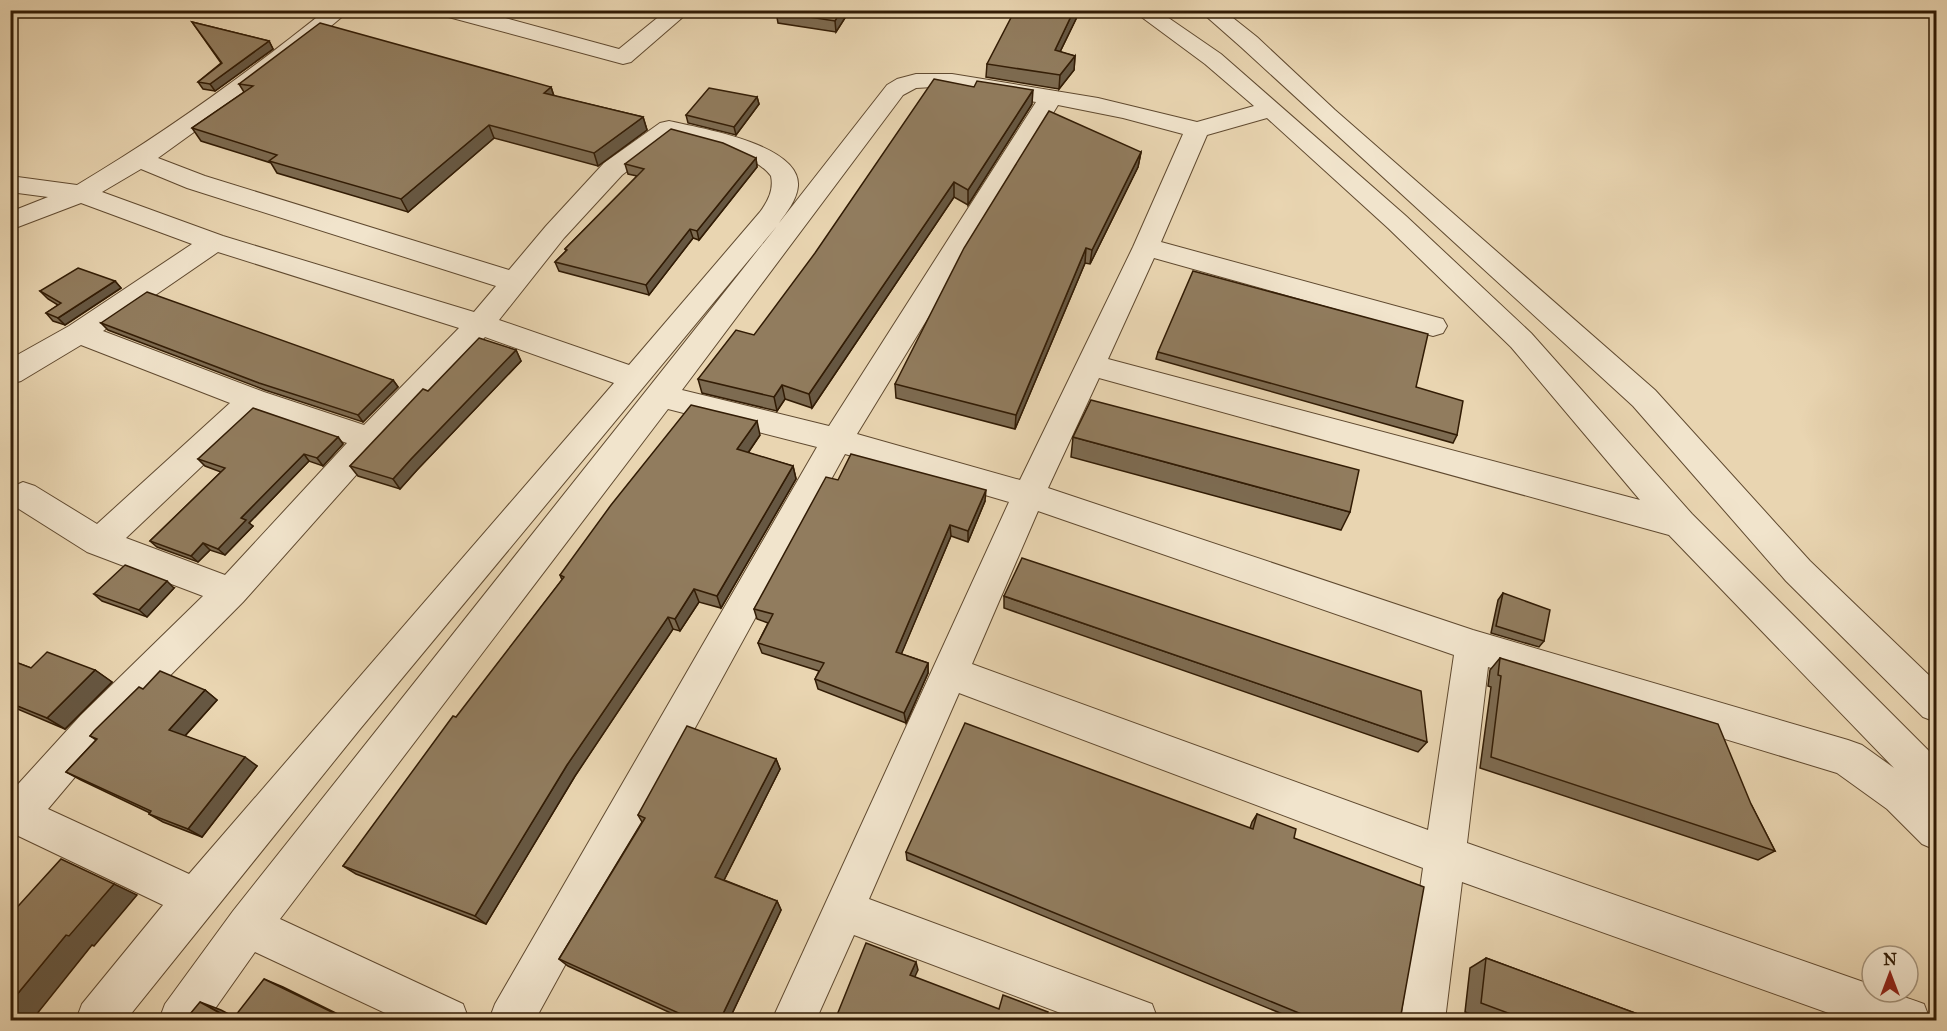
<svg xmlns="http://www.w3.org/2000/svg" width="1947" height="1031" font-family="'IM FELL Great Primer',serif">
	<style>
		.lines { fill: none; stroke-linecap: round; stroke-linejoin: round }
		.minor-casing { stroke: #604a30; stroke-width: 2 }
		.minor { fill: #f1e4cc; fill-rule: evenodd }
		.wall { fill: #7d6b51; stroke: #321c05; stroke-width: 1.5 }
		.shaded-wall { fill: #665742; stroke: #321c05; stroke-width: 1.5 }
		.building { fill: #917c5e; stroke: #321c05; stroke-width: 1.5 }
	</style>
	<rect width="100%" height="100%" fill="#e9d5b1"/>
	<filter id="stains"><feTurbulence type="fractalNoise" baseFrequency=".00333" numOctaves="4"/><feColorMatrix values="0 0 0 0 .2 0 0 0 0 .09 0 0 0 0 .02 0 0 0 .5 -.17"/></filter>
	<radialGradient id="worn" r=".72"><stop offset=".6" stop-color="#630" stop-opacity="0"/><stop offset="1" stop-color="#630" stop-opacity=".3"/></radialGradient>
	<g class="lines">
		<defs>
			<g id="minor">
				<path d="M326,10H350L273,75L158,158L205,176L509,270L546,226L604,163L660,123L669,121C699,128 801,144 798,186C797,200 786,213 779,223L887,85L897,79L916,74H952L1098,98L1197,122L1254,106L1205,64L1132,10H1157L1221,54L1406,216L1531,333L1692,514L1936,758V850L1922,844L1887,809L1837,773L1488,667L1467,843L1872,985V992C1891,992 1906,997 1924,1004L1930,1020H1848L1462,882L1445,1020H1401L1423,868L959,693L869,899L1152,1004L1158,1020H1079L854,935L816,1020H772L1009,502L845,454L535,1020H489L495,1004L817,447L668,409L280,919L463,1004L469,1020H400L255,952L207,1020H159L165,1004L233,911L777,226L360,729L126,1020H76L82,1004L163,905L10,832V793L81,715L203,596L87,552L11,504L10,488L23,482L35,486L97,524L230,403L81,345L21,381L10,384V359L69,326L192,244L81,203L10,230V212L48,197L10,192V176L77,185C165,133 246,74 326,10ZM933,87L1036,102L829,426L682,390L903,95L916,88ZM1058,105L1123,118L1183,134L1133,247L1020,480L857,434ZM1267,118L1388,228L1511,347L1640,500L1108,359L1154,258L1433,336L1443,333L1447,326L1443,319L1161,242L1207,135ZM673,136C701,143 753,152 771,176C774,190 768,201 760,212L629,365L499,320L564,238L622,175ZM141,169L187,188L496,286L474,312L223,236L102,192ZM218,252L459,328L364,425L264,392L103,331ZM485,337L614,383L189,874L48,809L107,739L243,602L381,447ZM1099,378L1669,535L1894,768L1862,745L1848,740L1473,630L1048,488ZM258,413L347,443L225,575L126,538ZM1038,511L1454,655L1428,830L972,664Z"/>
				<path d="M439,10H476L619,49L667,10H691L631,62L623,64L441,15Z"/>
				<path d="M1199,10H1223L1257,37L1335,110L1655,390L1810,561L1936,682V722L1923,717L1786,581L1633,406L1241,47Z"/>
			</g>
		</defs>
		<use href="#minor" class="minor-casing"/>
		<use href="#minor" class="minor"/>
	</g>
	<g class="wall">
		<path d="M850,10L836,32L778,23L776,12Z"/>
		<path d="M1076,19L1060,52L1075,56L1074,70L1059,89L986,77L987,64Z"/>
		<path d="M192,22L269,41L273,49L215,91L203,89L198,82L221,63Z"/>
		<path d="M239,84L551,87L554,96L643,117L647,130L598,166L494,138L408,212L277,173L271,163L201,141L192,128L244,92Z"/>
		<path d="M757,97L759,104L736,135L688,123L686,115Z"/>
		<path d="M1032,104L968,205L954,197L812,408L785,399L777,411L702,393L698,379L754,335Z"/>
		<path d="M1141,152L1138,167L1090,264L1085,263L1015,429L896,398L895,384Z"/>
		<path d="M756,158L757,167L699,240L693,238L649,295L559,271L555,262L566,251L565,249L637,176L628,174L625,164Z"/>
		<path d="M115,281L121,288L65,325L53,321L46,313L58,305L48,299L40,291Z"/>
		<path d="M101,323L393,380L398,387L363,422L265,390L108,330Z"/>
		<path d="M516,350L521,361L417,470L400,489L358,476L350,466L428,391Z"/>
		<path d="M1158,352L1416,387L1457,435L1453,443L1156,359Z"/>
		<path d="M760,435L748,453L793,466L796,479L721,608L699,602L680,631L673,629L575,776L486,924L356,874L343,866L562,580L560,575Z"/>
		<path d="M338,437L343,444L323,466L309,461L249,523L253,526L225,555L210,550L198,562L157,547L150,541L221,472L205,466L198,459Z"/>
		<path d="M1073,437L1350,512L1341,530L1071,457Z"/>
		<path d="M838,480L985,501L968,542L951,536L901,654L928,663V673L906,723L818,689L815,679L819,671L762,653L758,643L768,623L757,619L754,609Z"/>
		<path d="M174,588L147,617L102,601L94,594Z"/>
		<path d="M1503,593L1544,641L1539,647L1491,633L1498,600Z"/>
		<path d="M1004,596L1427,742L1418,752L1004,608Z"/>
		<path d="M1500,658L1751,804L1775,851L1758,860L1480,768L1491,687L1488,686L1490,670Z"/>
		<path d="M10,660L31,668L95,670L112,682L65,729L13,707L10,709Z"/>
		<path d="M143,689L205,690L217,700L185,736L257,766L202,837L163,822L149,814L150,813L81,780L66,772L96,740L90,736Z"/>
		<path d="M776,759L780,769L724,880L777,901L781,910L729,1020H686L568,966L559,959L642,822L638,815Z"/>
		<path d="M1257,814L1294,838L1400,1020H1297L907,860L906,852L1250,828L1252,822Z"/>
		<path d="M1486,958L1654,1020H1487L1465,1012L1470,968Z"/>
	</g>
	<g class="shaded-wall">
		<path d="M841,10H850L836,32L835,21Z"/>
		<path d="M1074,10H1077L1076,19L1054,64L1055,50Z"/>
		<path d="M269,41L273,49L215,91L210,84Z"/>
		<path d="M1075,56L1074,70L1059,89L1060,75Z"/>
		<path d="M551,87L555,100L544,93Z"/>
		<path d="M1033,90L1032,104L968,205V190Z"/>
		<path d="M757,97L759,104L736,135L734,127Z"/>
		<path d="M643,117L647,130L598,166L594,153Z"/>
		<path d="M489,125L494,138L408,212L401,199Z"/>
		<path d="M1141,152L1138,167L1090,264L1092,250Z"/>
		<path d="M756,158L757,167L699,240L697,231Z"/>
		<path d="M954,182V197L812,408L809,394Z"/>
		<path d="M690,229L693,238L649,295L646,285Z"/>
		<path d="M1086,248L1085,263L1015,429L1016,415Z"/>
		<path d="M115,281L121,288L65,325L58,318Z"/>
		<path d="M516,350L521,361L417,470L400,489L393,479L411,459Z"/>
		<path d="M393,380L398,387L363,422L358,415Z"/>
		<path d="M782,385L785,399L777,411L774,397Z"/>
		<path d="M757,421L760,435L741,463L737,449Z"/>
		<path d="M338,437L343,444L323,466L317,458Z"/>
		<path d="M304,454L309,461L249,523L253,526L225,555L218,549L241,518Z"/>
		<path d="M793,466L796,479L721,608L717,596Z"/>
		<path d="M986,490L985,501L968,542V531Z"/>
		<path d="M950,525L951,536L898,662L896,652Z"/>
		<path d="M203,543L210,550L198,562L191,556Z"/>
		<path d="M167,581L174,588L147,617L139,610Z"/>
		<path d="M694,589L699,602L680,631L675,619Z"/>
		<path d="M668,617L673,629L575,776L486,924L475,916L567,765Z"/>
		<path d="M928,663V673L906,723L904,713Z"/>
		<path d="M95,670L112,682L65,729L47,718Z"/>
		<path d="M205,690L217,700L182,739L169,730Z"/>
		<path d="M245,757L257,766L202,837L188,829Z"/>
		<path d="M776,759L780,769L721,886L715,877Z"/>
		<path d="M114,884L137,895L94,946L92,945L32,1020H10V1003L66,935Z"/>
		<path d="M777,901L781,910L729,1020H720Z"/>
		<path d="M916,962L918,970L912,983L910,975Z"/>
		<path d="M264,979L283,987L350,1020H348Z"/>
		<path d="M200,1002L221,1010L240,1020H233Z"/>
	</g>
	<g class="building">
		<path d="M777,10H841L835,21L776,12Z"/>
		<path d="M1015,10H1074L1055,50L1075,56L1060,75L987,64Z"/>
		<path d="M192,22L269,41L210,84L198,82L222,63Z"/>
		<path d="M320,23L551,87L544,93L643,117L594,153L489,125L401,199L269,161L277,155L192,128L253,86L239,84Z"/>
		<path d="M934,79L974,87L977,81L1033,90L968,190L954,182L809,394L782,385L774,397L698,379L736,330L754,335L815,253Z"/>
		<path d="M709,88L757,97L734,127L686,115Z"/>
		<path d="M1049,111L1141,152L1092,250L1086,248L1016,415L895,384L964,248Z"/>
		<path d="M671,129L723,143L756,158L697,231L690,229L646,285L555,262L567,250L565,249L644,169L625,164Z"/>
		<path d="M78,268L115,281L58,318L46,313L61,303L40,291Z"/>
		<path d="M1193,271L1428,334L1416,387L1463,401L1457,435L1158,352Z"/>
		<path d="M147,292L393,380L358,415L259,383L101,323Z"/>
		<path d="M479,338L516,350L411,459L393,479L350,466L423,389L428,391Z"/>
		<path d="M1091,400L1359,470L1350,512L1073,437Z"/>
		<path d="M691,405L757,421L737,449L793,466L717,596L694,589L675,619L668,617L567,765L475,916L343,866L453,716L456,717L564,577L560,575L611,505Z"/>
		<path d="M253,408L338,437L317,458L304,454L241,518L246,520L218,549L203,543L191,556L150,541L225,468L198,459Z"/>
		<path d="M851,454L986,490L968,531L950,525L896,652L928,663L904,713L815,679L824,663L758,643L773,614L754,609L826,477L838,480Z"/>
		<path d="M1022,558L1421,691L1427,742L1004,596Z"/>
		<path d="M125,565L167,581L139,610L94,594Z"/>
		<path d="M1503,593L1550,610L1544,641L1496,626Z"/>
		<path d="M47,652L95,670L47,718L10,703V660L31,668Z"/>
		<path d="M1500,658L1718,724L1751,804L1775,851L1491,757L1501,676L1498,675Z"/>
		<path d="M160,671L205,690L169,730L245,757L188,829L149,814L151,811L66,772L97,739L90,736L94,731L139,687L143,689Z"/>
		<path d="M965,723L1253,829L1257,814L1296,829L1294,838L1424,887L1400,1020H1316L906,852Z"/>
		<path d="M687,726L776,759L715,877L777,901L720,1020H694L559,959L645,818L638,815Z"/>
		<path d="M61,859L114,884L69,936L66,935L10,1003V915Z"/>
		<path d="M866,943L916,962L910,975L999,1009L1003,995L1048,1012L1045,1020H835Z"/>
		<path d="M1486,958L1654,1020H1527L1481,1003Z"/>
		<path d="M264,979L348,1020H185L200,1002L232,1020Z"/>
	</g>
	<rect width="1947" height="1031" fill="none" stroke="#e9d5b1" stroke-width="36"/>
	<rect x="12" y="12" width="1923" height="1007" fill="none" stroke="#321c05" stroke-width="3"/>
	<rect x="18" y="18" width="1911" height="995" fill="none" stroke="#321c05" stroke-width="1.5"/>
	<g transform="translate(1890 974)"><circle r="28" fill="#f1e4cc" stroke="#a5947c" stroke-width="1.5"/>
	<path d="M0-4.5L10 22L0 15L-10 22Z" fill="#8f2418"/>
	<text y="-9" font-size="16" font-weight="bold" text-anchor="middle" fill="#321c05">N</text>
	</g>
	<rect width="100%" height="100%" filter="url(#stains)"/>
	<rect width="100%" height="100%" fill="url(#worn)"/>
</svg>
